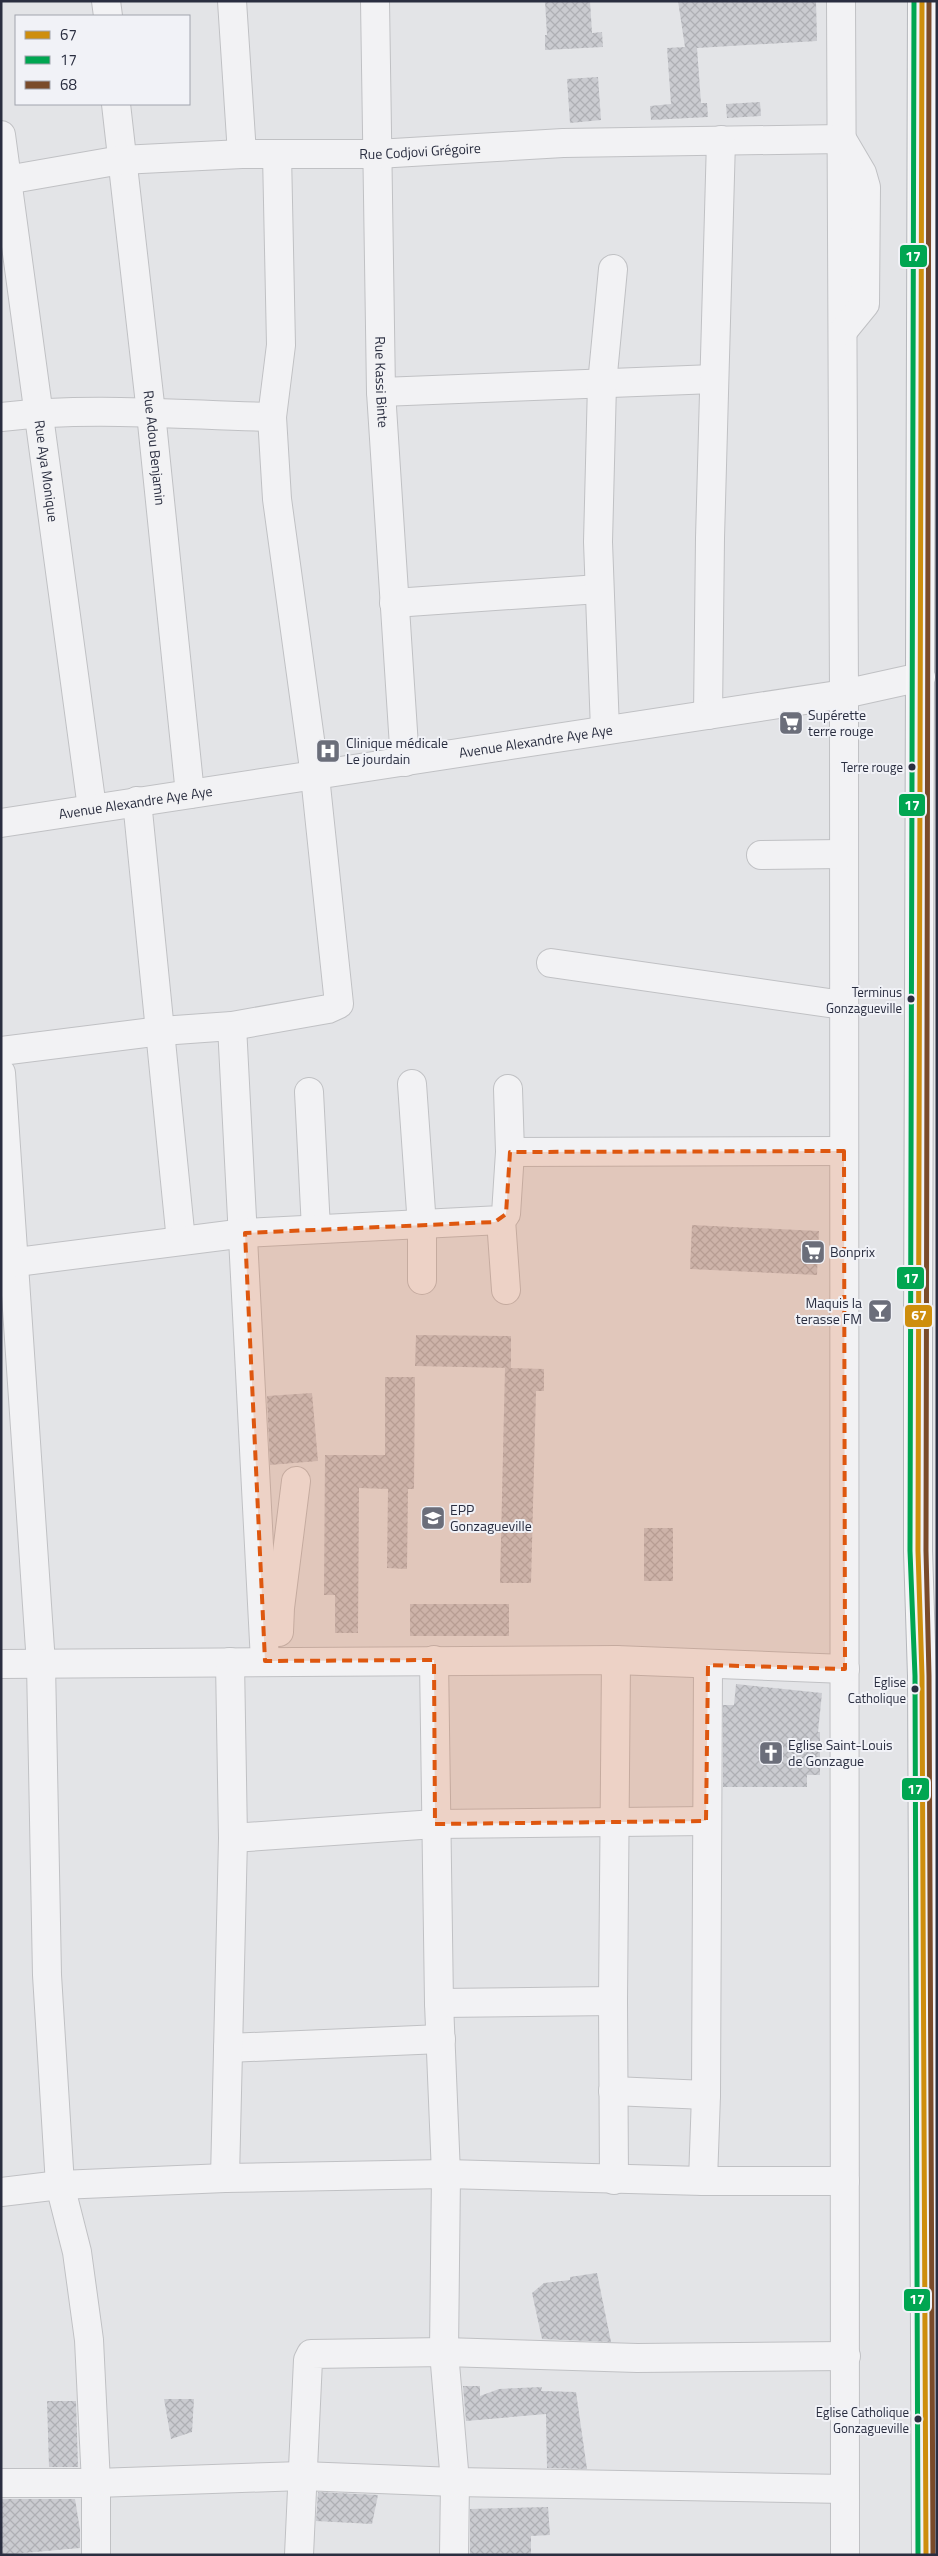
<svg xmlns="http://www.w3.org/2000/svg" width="938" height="2556" font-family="'Titillium Web',sans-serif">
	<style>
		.building { fill: url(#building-cross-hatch) }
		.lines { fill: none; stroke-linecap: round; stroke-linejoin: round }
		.minor-casing { stroke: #c0c1c4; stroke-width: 30 }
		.highway-casing { stroke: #b5b7bc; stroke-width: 30 }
		.minor { stroke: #f2f2f4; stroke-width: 28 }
		.highway { stroke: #f6f6f6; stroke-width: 28 }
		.bus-1-casing { stroke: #f1f2f7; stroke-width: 9 }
		.bus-2-casing { stroke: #f1f2f7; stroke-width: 9 }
		.bus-3-casing { stroke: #f1f2f7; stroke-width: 9 }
		.bus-1 { stroke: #ce8e0d; stroke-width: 5 }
		.bus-2 { stroke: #00a651; stroke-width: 5 }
		.bus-3 { stroke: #7a4b2a; stroke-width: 5 }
		.marked { fill: #de570f; fill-opacity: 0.2; stroke: #de570f; stroke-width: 4; stroke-dasharray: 10 6; stroke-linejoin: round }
		.bus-dot { fill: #2a2e40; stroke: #f1f2f7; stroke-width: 2 }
		.labels { text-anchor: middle; stroke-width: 4; stroke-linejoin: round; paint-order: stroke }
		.bus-label { font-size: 13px; fill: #2a2e40; stroke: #f1f2f7; text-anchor: end }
		.street-label { font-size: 14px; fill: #2a2e40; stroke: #f1f2f7 }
		.poi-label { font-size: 14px; fill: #2a2e40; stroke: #f1f2f7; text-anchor: start }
		.line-badge { stroke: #f1f2f7; stroke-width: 2 }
		.badge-label { font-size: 14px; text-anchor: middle; font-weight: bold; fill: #fff }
	</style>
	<defs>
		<pattern id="building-cross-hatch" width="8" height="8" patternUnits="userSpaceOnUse" patternTransform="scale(1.25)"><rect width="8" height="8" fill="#cacbd0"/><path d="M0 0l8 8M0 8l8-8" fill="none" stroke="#aeafb4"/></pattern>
	</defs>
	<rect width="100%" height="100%" fill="#e3e4e7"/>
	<g class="building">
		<path d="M545,1H590L592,33L602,32L603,47L545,50V35H547Z"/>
		<path d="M678,1H816L817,41L697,48L701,103H707L708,117L651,120L650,106L671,104L667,48L685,47Z"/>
		<path d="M598,77L601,120L570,123L567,79Z"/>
		<path d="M760,102L761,116L727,118L726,104Z"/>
		<path d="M692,1225L819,1231L817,1275L690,1269Z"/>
		<path d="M416,1335L511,1336V1368L415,1366Z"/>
		<path d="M505,1368L544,1369V1391H536L531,1583H500Z"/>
		<path d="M385,1377H415L414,1489H408L407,1569L387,1568L388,1489L359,1488L358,1633H335V1595H324L325,1455H385Z"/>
		<path d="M312,1393L318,1461L270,1465L267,1396Z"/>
		<rect x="644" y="1528" width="29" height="53"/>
		<rect x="410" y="1604" width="99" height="32"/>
		<path d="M736,1684L822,1693L818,1732H820V1775H807V1787H723V1705H734Z"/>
		<path d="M597,2273L611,2342L542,2339L532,2293L544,2283L570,2280V2277Z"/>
		<path d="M463,2386H480V2396L499,2389L542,2387L541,2391L576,2392L587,2469L547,2468L546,2414L466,2421Z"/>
		<path d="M164,2399H194L192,2432L171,2439Z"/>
		<path d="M47,2401H76L78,2467H49Z"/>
		<path d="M318,2492L378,2495L372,2524L316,2521Z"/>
		<path d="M1,2499H75L80,2530V2548L1,2555Z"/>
		<path d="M548,2507L550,2535L531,2536V2555H470V2509Z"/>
	</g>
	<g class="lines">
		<defs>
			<g id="minor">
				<path d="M106,1L108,16"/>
				<path d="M232,1L242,154"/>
				<path id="s1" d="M375,1L381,392L405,762"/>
				<path d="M841,1L844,694L845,2555"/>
				<path id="s2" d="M116,104L151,413L190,794"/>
				<path id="s3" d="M1,135L92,808"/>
				<path id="s4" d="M1,181L121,160L242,154H377L563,143L842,139L862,173L866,187L865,304L843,331"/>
				<path d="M381,392L714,379"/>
				<path d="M1,417C91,406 182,415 272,417"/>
				<path d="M394,603L599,589"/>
				<path d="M708,715L710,538L721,140"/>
				<path d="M605,730L598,542L602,384L613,269"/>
				<path d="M137,801L181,1241"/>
				<path id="s5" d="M1,823L844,694L921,677"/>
				<path d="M761,855L842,854"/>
				<path d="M551,963L843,1005"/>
				<path d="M232,1026L265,1661"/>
				<path d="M1,1051L161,1031L232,1026L328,1009L339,1004L315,776L277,499L272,417L281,345L277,154"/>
				<path d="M1,1073L41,1664L47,1975L60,2185L77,2252L89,2340L96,2483V2555"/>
				<path d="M412,1084L422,1226V1280"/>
				<path d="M309,1092L316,1229"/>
				<path d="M510,1152L844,1151"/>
				<path d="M501,1220L506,1290"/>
				<path d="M1,1264L245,1233L501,1220L506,1214L510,1152L508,1089"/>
				<path d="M279,1632L280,1608L296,1481"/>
				<path d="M434,1660L439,2003L446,2174L444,2352L455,2482L454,2555"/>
				<path d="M1,1664L616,1660L845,1669"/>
				<path d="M233,1838L435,1824L706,1821"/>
				<path d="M439,2003L613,2001"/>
				<path d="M228,2048L441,2039"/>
				<path d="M613,2091L706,2095"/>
				<path d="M225,2178L233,1838L230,1662"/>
				<path d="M614,2180L613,2001L616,1660"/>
				<path d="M703,2181L706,2095L708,1665"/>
				<path d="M1,2192L60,2185L225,2178L446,2174L703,2181H845"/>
				<path d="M1,2483H96L302,2476L455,2482L845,2489"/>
				<path d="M299,2555L308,2360L311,2354L444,2352L637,2358L846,2356"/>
			</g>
			<path id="highway" d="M922,1L918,1345V1551L922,1676L926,2555"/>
		</defs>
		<use href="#minor" class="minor-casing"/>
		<use href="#highway" class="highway-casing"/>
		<use href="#minor" class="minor"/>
		<use href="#highway" class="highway"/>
		<defs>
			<path id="bus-1" d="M922,1L918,1551L922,1676L926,2555"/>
			<path id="bus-2" d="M914,1L910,1551L915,1676L918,2555"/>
			<path id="bus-3" d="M929,1L926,1551L929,1676L933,2555"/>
		</defs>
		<use href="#bus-1" class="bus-1-casing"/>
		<use href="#bus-2" class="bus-2-casing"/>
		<use href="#bus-3" class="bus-3-casing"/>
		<use href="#bus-1" class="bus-1"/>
		<use href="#bus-2" class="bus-2"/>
		<use href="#bus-3" class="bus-3"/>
	</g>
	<path class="marked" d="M844,1151L845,1669L708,1665L706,1821L435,1824L434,1660L265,1661L245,1233L495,1222L506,1214L510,1152Z"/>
	<defs>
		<symbol id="supermarket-square" viewBox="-11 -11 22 22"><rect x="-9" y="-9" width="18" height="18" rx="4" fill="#6b6e7a" stroke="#f1f2f7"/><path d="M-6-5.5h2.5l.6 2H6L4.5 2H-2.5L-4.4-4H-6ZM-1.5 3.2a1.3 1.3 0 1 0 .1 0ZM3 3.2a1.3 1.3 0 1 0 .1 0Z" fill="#fff"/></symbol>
		<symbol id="hospital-square" viewBox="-11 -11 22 22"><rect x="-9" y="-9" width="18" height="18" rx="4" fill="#6b6e7a" stroke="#f1f2f7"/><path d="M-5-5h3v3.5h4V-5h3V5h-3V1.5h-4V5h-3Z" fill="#fff"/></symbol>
		<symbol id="bar-square" viewBox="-11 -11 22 22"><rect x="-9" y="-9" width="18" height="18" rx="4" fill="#6b6e7a" stroke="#f1f2f7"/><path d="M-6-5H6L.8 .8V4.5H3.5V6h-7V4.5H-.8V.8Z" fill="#fff"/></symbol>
		<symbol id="school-square" viewBox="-11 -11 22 22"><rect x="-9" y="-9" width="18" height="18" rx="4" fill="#6b6e7a" stroke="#f1f2f7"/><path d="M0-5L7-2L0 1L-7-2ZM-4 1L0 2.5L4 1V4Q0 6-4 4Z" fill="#fff"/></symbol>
		<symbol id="church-square" viewBox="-11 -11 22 22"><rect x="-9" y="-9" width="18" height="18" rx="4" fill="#6b6e7a" stroke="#f1f2f7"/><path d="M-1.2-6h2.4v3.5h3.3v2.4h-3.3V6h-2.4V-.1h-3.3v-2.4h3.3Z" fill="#fff"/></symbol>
	</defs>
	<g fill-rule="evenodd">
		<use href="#supermarket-square" x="777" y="709" width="28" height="28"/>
		<use href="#hospital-square" x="314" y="737" width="28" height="28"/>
		<use href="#supermarket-square" x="799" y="1238" width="28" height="28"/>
		<use href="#bar-square" x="866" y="1297" width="28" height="28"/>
		<use href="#school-square" x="419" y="1504" width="28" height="28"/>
		<use href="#church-square" x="757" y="1739" width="28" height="28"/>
	</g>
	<g class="bus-dot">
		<circle cx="912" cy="767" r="4.5"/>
		<circle cx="911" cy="999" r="4.5"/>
		<circle cx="915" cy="1689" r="4.5"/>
		<circle cx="918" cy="2419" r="4.5"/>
	</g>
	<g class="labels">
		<g class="bus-label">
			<text x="903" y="772">Terre rouge</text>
			<text x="902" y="997">Terminus<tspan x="902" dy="16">Gonzagueville</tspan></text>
			<text x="906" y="1687">Eglise<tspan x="906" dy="16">Catholique</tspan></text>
			<text x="909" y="2417">Eglise Catholique<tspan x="909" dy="16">Gonzagueville</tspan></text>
		</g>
		<g class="street-label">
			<text dy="5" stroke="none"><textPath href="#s4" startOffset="421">Rue Codjovi Grégoire</textPath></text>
			<text dy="5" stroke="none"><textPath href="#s1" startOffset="381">Rue Kassi Binte</textPath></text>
			<text dy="5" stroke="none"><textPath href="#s2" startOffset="346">Rue Adou Benjamin</textPath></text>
			<text dy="5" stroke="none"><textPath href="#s3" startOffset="339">Rue Aya Monique</textPath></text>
			<text dy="5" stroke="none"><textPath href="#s5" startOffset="541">Avenue Alexandre Aye Aye</textPath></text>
			<text dy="5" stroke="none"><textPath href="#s5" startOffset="136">Avenue Alexandre Aye Aye</textPath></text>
		</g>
		<g class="poi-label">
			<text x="808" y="720">Supérette<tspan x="808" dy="16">terre rouge</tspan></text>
			<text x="346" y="748">Clinique médicale<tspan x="346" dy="16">Le jourdain</tspan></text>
			<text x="830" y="1257">Bonprix</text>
			<text x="862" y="1308" text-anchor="end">Maquis la<tspan x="862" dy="16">terasse FM</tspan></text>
			<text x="450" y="1515">EPP<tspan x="450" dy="16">Gonzagueville</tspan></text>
			<text x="788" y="1750">Eglise Saint-Louis<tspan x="788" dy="16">de Gonzague</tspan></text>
		</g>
	</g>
	<g class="line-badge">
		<rect x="899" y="244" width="29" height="24" rx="5" fill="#00a651"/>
		<rect x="898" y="793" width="28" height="24" rx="5" fill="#00a651"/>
		<rect x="896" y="1266" width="29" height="24" rx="5" fill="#00a651"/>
		<rect x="904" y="1304" width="29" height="24" rx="5" fill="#ce8e0d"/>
		<rect x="901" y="1777" width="29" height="24" rx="5" fill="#00a651"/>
		<rect x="903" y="2288" width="28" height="24" rx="5" fill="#00a651"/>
	</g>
	<g class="badge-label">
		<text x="913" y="261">17</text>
		<text x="912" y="810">17</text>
		<text x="911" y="1283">17</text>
		<text x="919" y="1320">67</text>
		<text x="915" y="1794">17</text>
		<text x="917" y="2304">17</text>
	</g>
	<rect width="938" height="2556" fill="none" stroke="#2a2e40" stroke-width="5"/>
	<rect x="15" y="15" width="175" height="90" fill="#f1f2f7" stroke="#a1a4ae"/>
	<rect x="25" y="31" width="25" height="8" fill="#ce8e0d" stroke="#a1a4ae"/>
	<text x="60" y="40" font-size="15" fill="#2a2e40">67</text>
	<rect x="25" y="56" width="25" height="8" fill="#00a651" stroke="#a1a4ae"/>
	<text x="60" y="65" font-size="15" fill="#2a2e40">17</text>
	<rect x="25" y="81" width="25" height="8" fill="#7a4b2a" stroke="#a1a4ae"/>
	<text x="60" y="90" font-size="15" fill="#2a2e40">68</text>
</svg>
